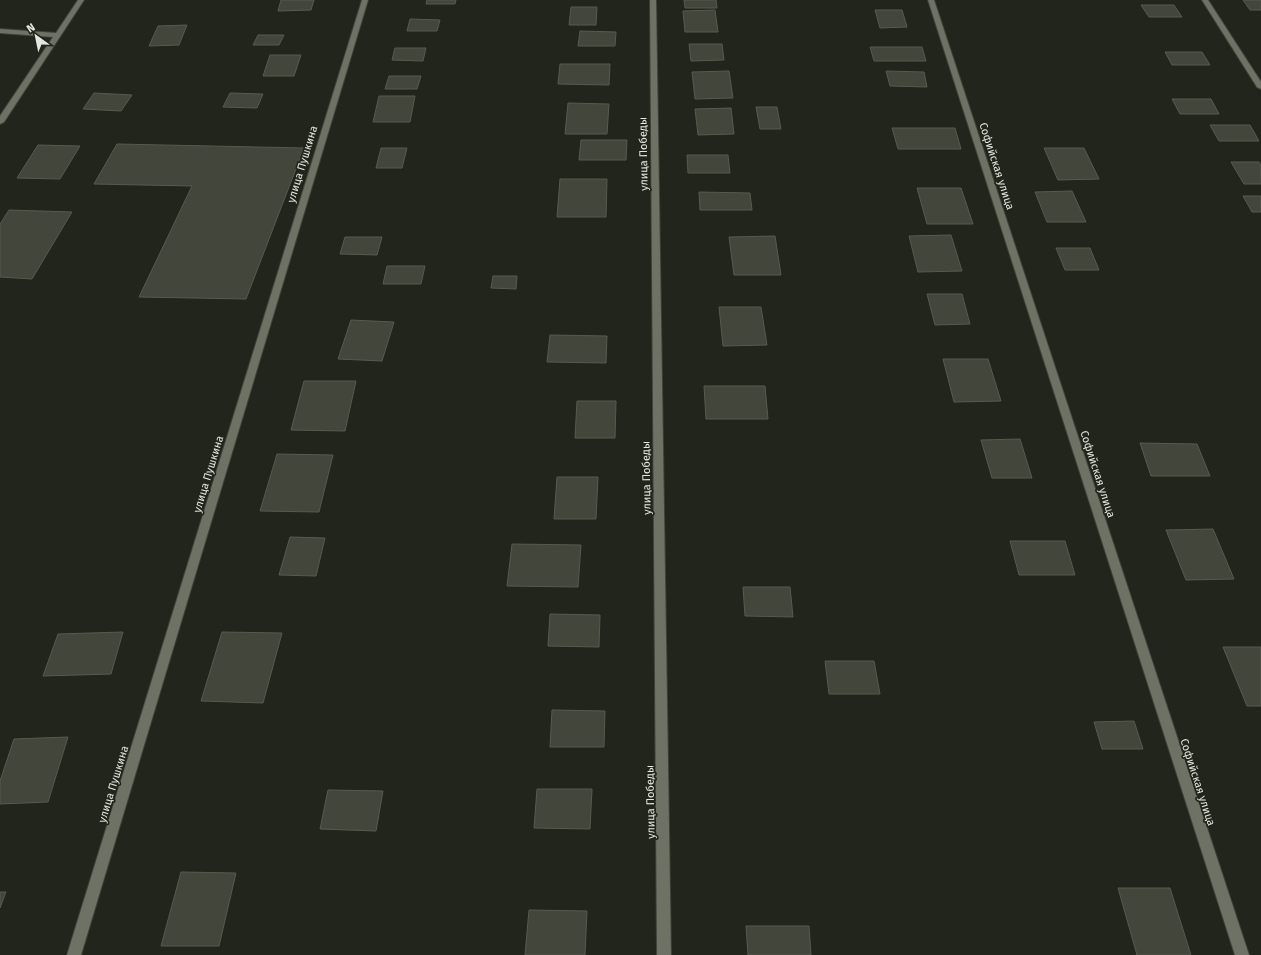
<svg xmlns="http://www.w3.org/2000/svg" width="1261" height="955" font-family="'Fira Sans',sans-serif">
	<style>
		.building { fill: #42463b; stroke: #565b4f }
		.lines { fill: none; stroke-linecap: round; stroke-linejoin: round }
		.minor-casing { stroke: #3f423a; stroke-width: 2 }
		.minor { fill: #6d7265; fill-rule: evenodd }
		.labels { text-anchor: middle; stroke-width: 3.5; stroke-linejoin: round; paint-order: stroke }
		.street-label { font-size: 11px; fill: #e4e6df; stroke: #22251b }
	</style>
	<rect width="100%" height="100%" fill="#22251b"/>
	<g class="building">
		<path d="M281,0H314L311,10L278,11Z"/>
		<path d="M427,0H456L455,4H426Z"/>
		<path d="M684,0H716L717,8H685Z"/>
		<path d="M1243,0H1261V10H1250Z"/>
		<path d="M1141,5H1174L1182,17H1149Z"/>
		<path d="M571,7H597L596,25H569Z"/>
		<path d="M715,10L718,32H685L683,11Z"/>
		<path d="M875,10H902L907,27L880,28Z"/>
		<path d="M410,19L440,20L437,31H407Z"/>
		<path d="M187,25L179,45L149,46L158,26Z"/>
		<path d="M580,31L616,32L615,46H578Z"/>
		<path d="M258,35H284L279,45H253Z"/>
		<path d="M689,44H722L724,60L691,61Z"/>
		<path d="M870,47H922L926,61H874Z"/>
		<path d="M395,48H426L423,61L392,60Z"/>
		<path d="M1165,52H1202L1210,65H1172Z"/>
		<path d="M270,55H301L294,76H263Z"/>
		<path d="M560,64H610L609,85L558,84Z"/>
		<path d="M729,71L733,98L695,99L692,72Z"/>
		<path d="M886,71L924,72L927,87L890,86Z"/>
		<path d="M389,76H421L417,89H385Z"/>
		<path d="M94,93L132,95L121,111L83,109Z"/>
		<path d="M230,93L263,94L257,108L223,107Z"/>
		<path d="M379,96H415L410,122H373Z"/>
		<path d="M1172,99H1211L1219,114H1180Z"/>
		<path d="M568,103L609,104L607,134H565Z"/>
		<path d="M756,107H777L781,129H760Z"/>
		<path d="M731,108L734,134L698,135L695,109Z"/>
		<path d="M1210,125H1250L1259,141H1219Z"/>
		<path d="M892,128H955L961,149H898Z"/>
		<path d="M581,140H627L626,160H579Z"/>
		<path d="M117,144L304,148L246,299L139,297L192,186L94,184Z"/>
		<path d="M38,145L80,146L60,179L17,178Z"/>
		<path d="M381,148H407L402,168H376Z"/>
		<path d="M1044,148H1084L1099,179L1058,180Z"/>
		<path d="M687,155H728L730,173H688Z"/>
		<path d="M1231,162H1259L1261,165V184H1244Z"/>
		<path d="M560,179H607L606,217H557Z"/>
		<path d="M917,188H961L973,224H927Z"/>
		<path d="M1072,191L1086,222H1047L1035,192Z"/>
		<path d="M699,192L750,193L752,210H700Z"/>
		<path d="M1243,196H1261V212H1252Z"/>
		<path d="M9,210L72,212L32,279L0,277V224Z"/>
		<path d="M951,235L962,271L918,272L909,236Z"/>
		<path d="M775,236L781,275H734L729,237Z"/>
		<path d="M345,237H382L377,255L340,254Z"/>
		<path d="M1056,248H1090L1099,270H1065Z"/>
		<path d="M387,266H425L421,284H383Z"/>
		<path d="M493,276H517L516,289L491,288Z"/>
		<path d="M927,294H962L970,324L935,325Z"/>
		<path d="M719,307H761L767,345L723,346Z"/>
		<path d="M351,320L394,322L382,361L338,359Z"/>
		<path d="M550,335L607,336L606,363L547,362Z"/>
		<path d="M943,359H988L1001,401L954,402Z"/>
		<path d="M304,381H356L345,431L291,430Z"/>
		<path d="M704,386H765L768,419H706Z"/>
		<path d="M577,401H616L615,438H575Z"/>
		<path d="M1020,439L1032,478H992L981,440Z"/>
		<path d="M1140,443L1197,444L1210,476H1151Z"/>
		<path d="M277,454L333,455L319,512L260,511Z"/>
		<path d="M557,477H598L596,519H554Z"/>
		<path d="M1213,529L1234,579L1186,580L1166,530Z"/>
		<path d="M290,537L325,538L316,576L279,575Z"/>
		<path d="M1010,541H1065L1075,575H1019Z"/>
		<path d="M512,544L581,545L578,587L507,586Z"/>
		<path d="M743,587H790L793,617L745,616Z"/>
		<path d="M550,614L600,615L599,647L548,646Z"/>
		<path d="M123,632L111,674L43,676L58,634Z"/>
		<path d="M222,632L282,633L263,703L201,701Z"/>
		<path d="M1223,647H1261V706H1247Z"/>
		<path d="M825,661H874L880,694H829Z"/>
		<path d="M552,710L605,711L604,747H550Z"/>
		<path d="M1134,721L1143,749H1102L1094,722Z"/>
		<path d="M68,737L48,802L0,804V781L14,739Z"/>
		<path d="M537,789H592L590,829L534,828Z"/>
		<path d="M328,790L383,791L376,831L320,829Z"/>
		<path d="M181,872L236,873L219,946H161Z"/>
		<path d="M1118,888H1170L1191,955H1137Z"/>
		<path d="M0,892H6L0,908Z"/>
		<path d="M529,910L587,911L585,955H525Z"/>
		<path d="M746,926H809L811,955H748Z"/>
	</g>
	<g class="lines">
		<defs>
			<g id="minor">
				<path d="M78,0H84L4,122L0,124V116L53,37L0,33V29L56,33Z"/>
				<path d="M362,0H368L81,955H67Z"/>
				<path d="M650,0H656L671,955H657Z"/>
				<path d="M928,0H934L1249,955H1235Z"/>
				<path d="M1202,0H1208L1261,82V89L1257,87Z"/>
			</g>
		</defs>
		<use href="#minor" class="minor-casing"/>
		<use href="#minor" class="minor"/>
	</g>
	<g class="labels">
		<g class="street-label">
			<text transform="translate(643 154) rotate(-91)" y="4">улица Победы</text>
			<text transform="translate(302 164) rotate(-73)" y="4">улица Пушкина</text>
			<text transform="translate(997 166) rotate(72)" y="4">Софийская улица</text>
			<text transform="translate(208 474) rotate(-73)" y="4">улица Пушкина</text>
			<text transform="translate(1098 474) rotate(72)" y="4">Софийская улица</text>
			<text transform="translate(646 478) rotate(-91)" y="4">улица Победы</text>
			<text transform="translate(1198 782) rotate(72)" y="4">Софийская улица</text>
			<text transform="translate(113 784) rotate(-73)" y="4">улица Пушкина</text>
			<text transform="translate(650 802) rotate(-91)" y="4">улица Победы</text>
		</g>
	</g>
	<g transform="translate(36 36) rotate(327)" stroke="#22251b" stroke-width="3" paint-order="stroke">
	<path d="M0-3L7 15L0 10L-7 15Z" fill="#e4e6df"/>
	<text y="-6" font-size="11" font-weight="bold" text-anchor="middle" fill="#e4e6df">N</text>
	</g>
</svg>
